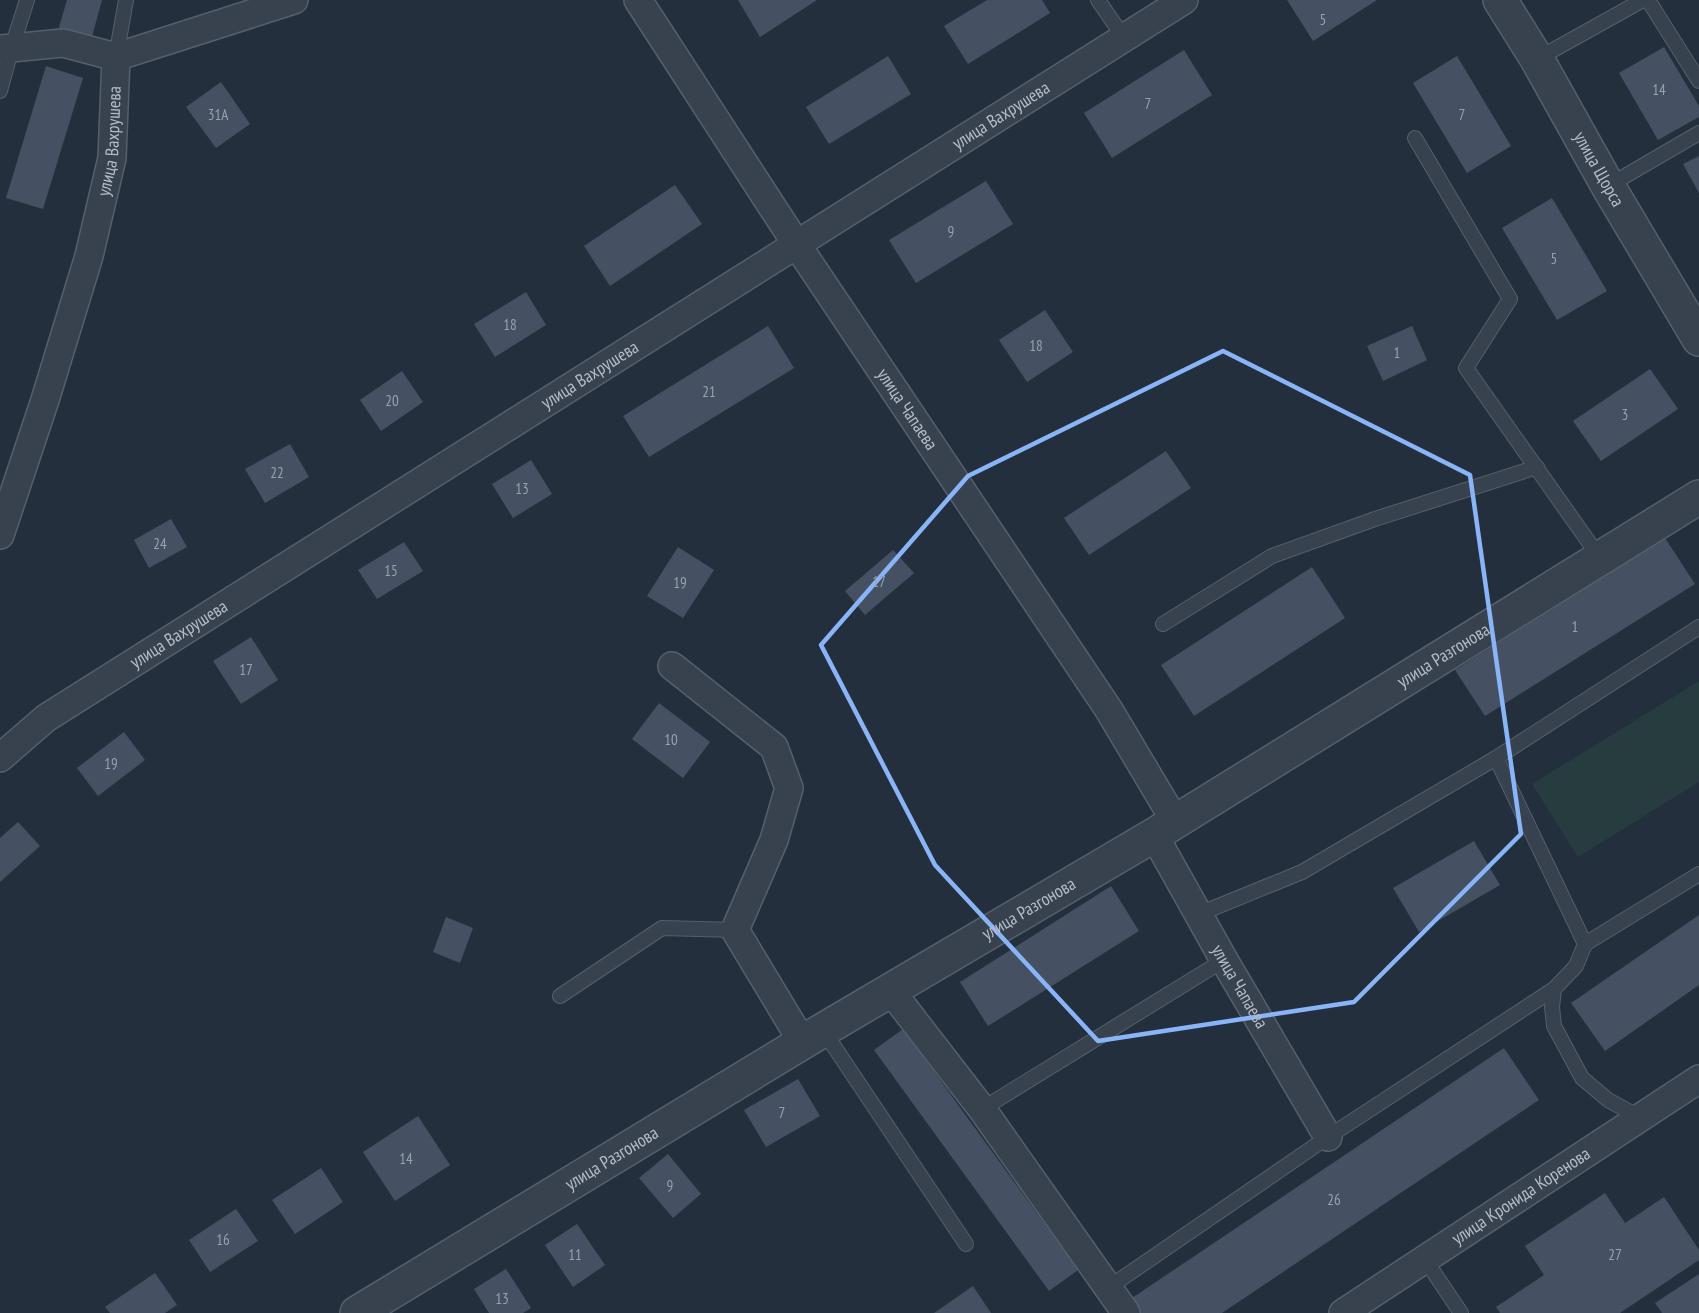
<svg xmlns="http://www.w3.org/2000/svg" width="1699" height="1313" font-family="'PT Sans Narrow',sans-serif">
	<style>
		.green { fill: #263c3f }
		.building { fill: #455162 }
		.lines { fill: none; stroke-linecap: round; stroke-linejoin: round }
		.service-casing { stroke: #565f6c; stroke-width: 16 }
		.minor-casing { stroke: #565f6c; stroke-width: 30 }
		.tertiary-casing { stroke: #565f6c; stroke-width: 36 }
		.service { stroke: #38414e; stroke-width: 14 }
		.minor { stroke: #38414e; stroke-width: 27 }
		.tertiary { stroke: #38414e; stroke-width: 33 }
		.marked { fill: none; stroke: #8ab4f8; stroke-width: 4.5; stroke-linejoin: round }
		.labels { text-anchor: middle; stroke-width: 5; stroke-linejoin: round; paint-order: stroke }
		.number-label { font-size: 15px; fill: #98a1af }
		.street-label { font-size: 18px; fill: #b4bcc9; stroke: #1d2633 }
	</style>
	<rect width="100%" height="100%" fill="#242f3e"/>
	<path class="green" d="M1699,681V782L1578,857L1532,784Z"/>
	<g class="building">
		<path d="M67,0H102L90,44L57,34Z"/>
		<path d="M738,0H817L760,37Z"/>
		<path d="M987,0H1042L1050,13L968,64L944,26Z"/>
		<path d="M1287,0H1377L1313,41Z"/>
		<path d="M1664,47L1699,106V117L1658,140L1619,73Z"/>
		<path d="M1184,50L1212,95L1112,158L1084,113Z"/>
		<path d="M888,56L911,94L829,144L806,107Z"/>
		<path d="M1457,56L1511,146L1467,173L1413,83Z"/>
		<path d="M46,66L83,78L43,209L6,198Z"/>
		<path d="M221,82L250,124L216,148L186,107Z"/>
		<path d="M1699,156V193L1683,164Z"/>
		<path d="M986,181L1013,224L916,283L889,240Z"/>
		<path d="M675,185L702,224L610,286L584,246Z"/>
		<path d="M1552,198L1607,291L1557,320L1502,228Z"/>
		<path d="M526,292L546,325L495,357L474,324Z"/>
		<path d="M1045,310L1073,352L1027,382L999,340Z"/>
		<path d="M768,326L794,368L649,457L623,416Z"/>
		<path d="M1412,326L1427,360L1383,381L1367,346Z"/>
		<path d="M1650,369L1678,409L1601,461L1573,421Z"/>
		<path d="M402,371L423,402L381,431L360,400Z"/>
		<path d="M290,444L309,477L265,503L245,469Z"/>
		<path d="M1166,451L1191,488L1089,555L1064,518Z"/>
		<path d="M531,460L552,494L513,518L492,484Z"/>
		<path d="M171,519L187,547L149,568L134,540Z"/>
		<path d="M1665,538L1695,584L1485,716L1455,670Z"/>
		<path d="M404,542L423,571L377,599L358,570Z"/>
		<path d="M678,547L714,570L683,618L647,596Z"/>
		<path d="M893,550L914,573L865,615L845,591Z"/>
		<path d="M1312,567L1345,618L1194,716L1161,665Z"/>
		<path d="M251,637L278,680L241,704L213,661Z"/>
		<path d="M659,703L710,742L683,778L632,739Z"/>
		<path d="M124,732L145,760L98,796L77,768Z"/>
		<path d="M18,822L40,846L0,882V838Z"/>
		<path d="M1474,841L1500,885L1419,932L1393,888Z"/>
		<path d="M1111,886L1139,931L988,1026L960,982Z"/>
		<path d="M1699,915V985L1605,1051L1571,1003Z"/>
		<path d="M446,917L473,928L460,963L433,952Z"/>
		<path d="M903,1029L1078,1270L1049,1291L874,1050Z"/>
		<path d="M1504,1048L1539,1100L1222,1313H1138L1129,1300Z"/>
		<path d="M798,1079L820,1116L766,1147L744,1110Z"/>
		<path d="M418,1116L450,1165L395,1201L363,1152Z"/>
		<path d="M668,1154L701,1194L673,1218L639,1178Z"/>
		<path d="M321,1168L343,1202L295,1234L272,1200Z"/>
		<path d="M1605,1193L1625,1223L1664,1197L1699,1250V1260L1620,1313H1500L1496,1307L1544,1275L1525,1246Z"/>
		<path d="M236,1209L258,1241L210,1272L189,1240Z"/>
		<path d="M577,1224L605,1265L573,1287L545,1245Z"/>
		<path d="M506,1269L531,1308L523,1313H489L474,1289Z"/>
		<path d="M155,1273L177,1305L165,1313H110L105,1307Z"/>
		<path d="M1699,1274V1313H1662L1655,1303Z"/>
		<path d="M973,1286L991,1313H934Z"/>
	</g>
	<g class="lines">
		<defs>
			<g id="service">
				<path d="M1098,0L1124,38"/>
				<path d="M1648,0L1699,81"/>
				<path d="M116,57L126,0"/>
				<path d="M1537,59L1643,0"/>
				<path d="M0,91L12,47L27,0"/>
				<path d="M1415,138L1510,299L1466,368L1600,558"/>
				<path d="M1608,186L1699,133"/>
				<path d="M1163,624L1272,556L1375,519L1537,467"/>
				<path d="M1496,758L1585,944L1576,966L1554,989L1552,1007L1554,1026L1582,1078L1608,1100L1641,1118"/>
				<path d="M1199,914L1302,872L1496,758L1699,627"/>
				<path d="M1585,944L1699,874"/>
				<path d="M560,996L662,928L735,930"/>
				<path d="M823,1030L966,1244"/>
				<path d="M982,1109L1224,960"/>
				<path d="M1424,1258L1461,1313"/>
				<path d="M1108,1288L1328,1137L1554,989"/>
			</g>
			<g id="minor">
				<path id="s1" d="M638,0L797,245L1109,710L1175,821"/>
				<path d="M0,49L63,43L116,57"/>
				<path id="s2" d="M0,535L45,400L89,256L112,158L116,57L294,0"/>
				<path d="M672,666L774,747L789,788L774,840L735,930L803,1043"/>
				<path id="s3" d="M0,758L46,718L1184,0"/>
				<path id="s4" d="M1154,835L1224,960L1328,1137"/>
				<path d="M891,991L982,1109L1126,1313"/>
				<path id="s5" d="M1343,1313L1699,1079"/>
			</g>
			<g id="tertiary">
				<path id="s6" d="M1500,0L1537,59L1608,186L1699,339"/>
				<path id="s7" d="M357,1313L823,1030L1154,835L1699,497"/>
			</g>
		</defs>
		<use href="#service" class="service-casing"/>
		<use href="#minor" class="minor-casing"/>
		<use href="#tertiary" class="tertiary-casing"/>
		<use href="#service" class="service"/>
		<use href="#minor" class="minor"/>
		<use href="#tertiary" class="tertiary"/>
	</g>
	<path class="marked" d="M1223,351L1470,475L1521,834L1354,1002L1098,1041L935,865L821,645L968,476Z"/>
	<g class="labels">
		<g class="number-label">
			<text x="1323" y="25">5</text>
			<text x="1659" y="95">14</text>
			<text x="1148" y="109">7</text>
			<text x="218" y="120">31А</text>
			<text x="1462" y="120">7</text>
			<text x="951" y="237">9</text>
			<text x="1554" y="264">5</text>
			<text x="510" y="330">18</text>
			<text x="1036" y="351">18</text>
			<text x="1397" y="358">1</text>
			<text x="709" y="397">21</text>
			<text x="392" y="406">20</text>
			<text x="1625" y="420">3</text>
			<text x="277" y="478">22</text>
			<text x="522" y="494">13</text>
			<text x="160" y="549">24</text>
			<text x="391" y="576">15</text>
			<text x="879" y="587">17</text>
			<text x="680" y="588">19</text>
			<text x="1575" y="632">1</text>
			<text x="246" y="675">17</text>
			<text x="671" y="745">10</text>
			<text x="111" y="769">19</text>
			<text x="782" y="1118">7</text>
			<text x="406" y="1164">14</text>
			<text x="670" y="1191">9</text>
			<text x="1334" y="1205">26</text>
			<text x="223" y="1245">16</text>
			<text x="575" y="1260">11</text>
			<text x="1615" y="1260">27</text>
			<text x="502" y="1304">13</text>
		</g>
		<g class="street-label">
			<text dy="6" stroke="none"><textPath href="#s3" startOffset="1190">улица Вахрушева</textPath></text>
			<text dy="6" stroke="none"><textPath href="#s2" startOffset="410">улица Вахрушева</textPath></text>
			<text dy="6" stroke="none"><textPath href="#s6" startOffset="196">улица Щорса</textPath></text>
			<text dy="6" stroke="none"><textPath href="#s3" startOffset="704">улица Вахрушева</textPath></text>
			<text dy="6" stroke="none"><textPath href="#s1" startOffset="490">улица Чапаева</textPath></text>
			<text dy="6" stroke="none"><textPath href="#s3" startOffset="218">улица Вахрушева</textPath></text>
			<text dy="6" stroke="none"><textPath href="#s7" startOffset="1270">улица Разгонова</textPath></text>
			<text dy="6" stroke="none"><textPath href="#s7" startOffset="784">улица Разгонова</textPath></text>
			<text dy="6" stroke="none"><textPath href="#s4" startOffset="174">улица Чапаева</textPath></text>
			<text dy="6" stroke="none"><textPath href="#s7" startOffset="298">улица Разгонова</textPath></text>
			<text dy="6" stroke="none"><textPath href="#s5" startOffset="213">улица Кронида Коренова</textPath></text>
		</g>
	</g>
</svg>
